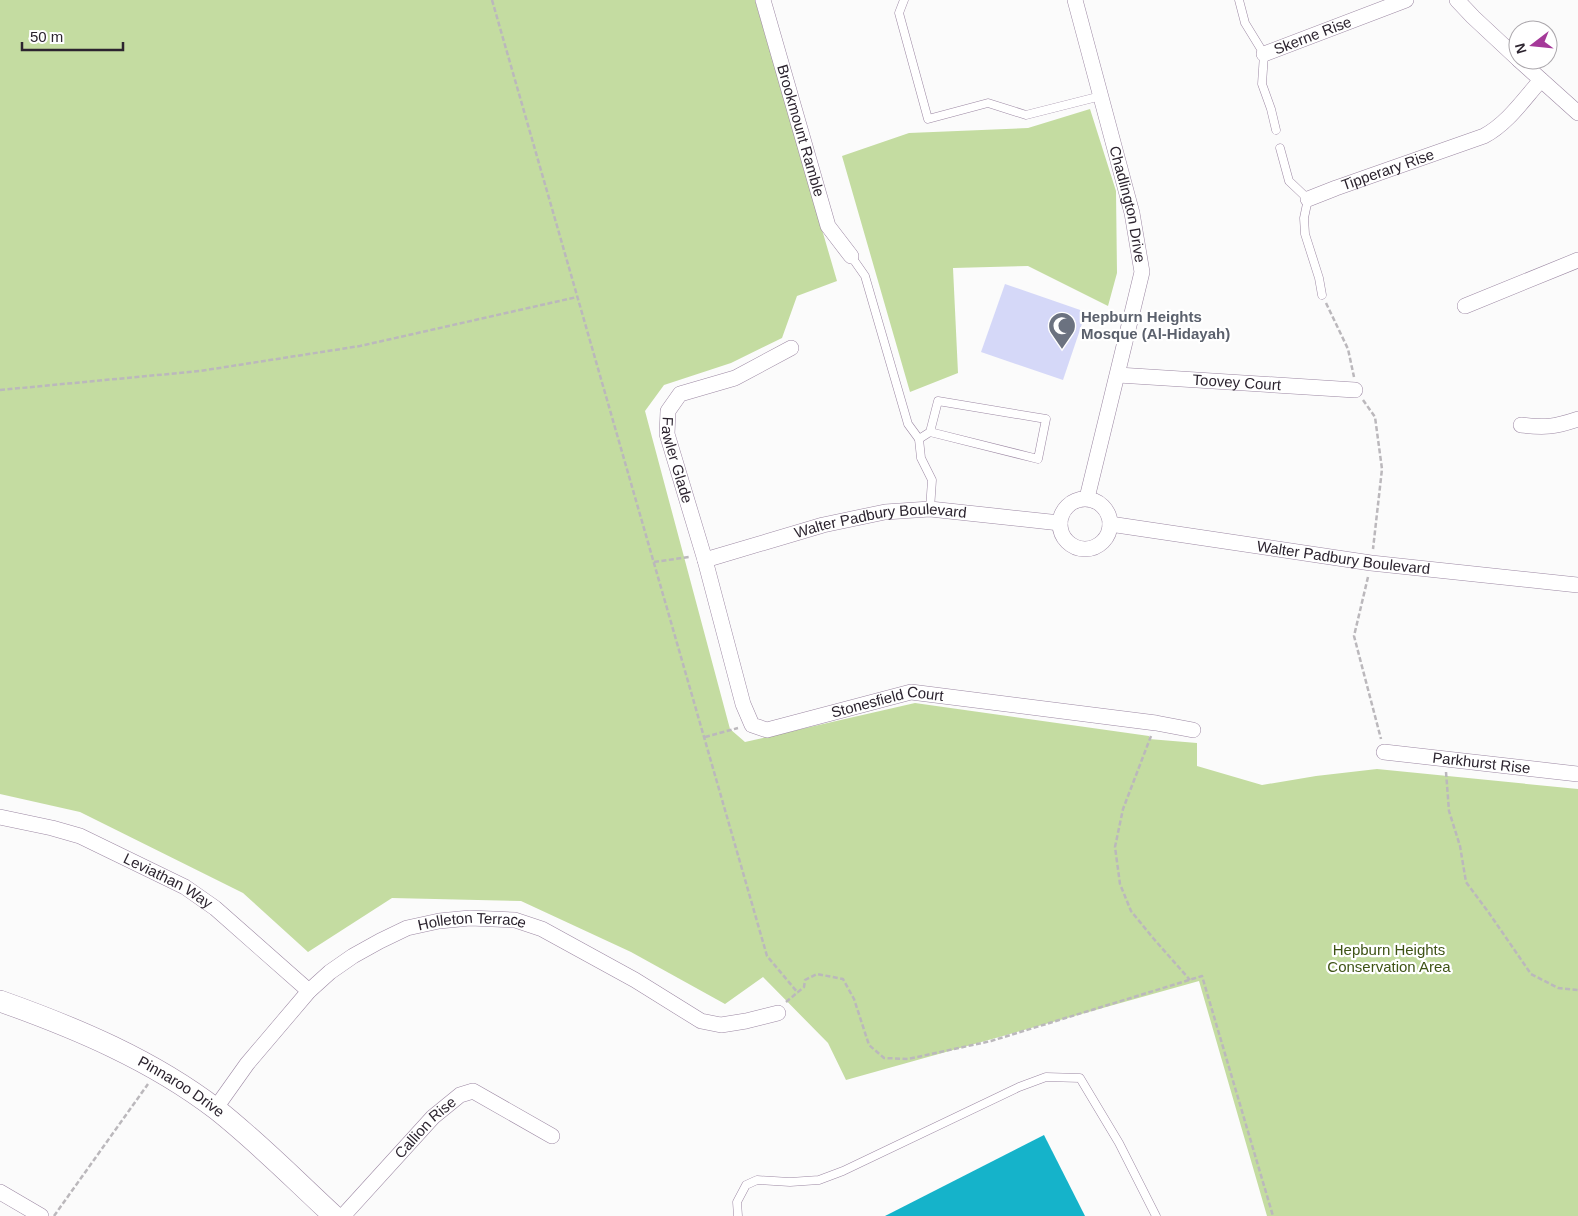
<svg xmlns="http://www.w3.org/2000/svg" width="1578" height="1216" font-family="Arial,sans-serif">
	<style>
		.green { fill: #c4dca1 }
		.water { fill: #15b3ca }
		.building { fill: #d5d8f8 }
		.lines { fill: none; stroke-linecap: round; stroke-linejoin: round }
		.lane-casing { stroke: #9c88a3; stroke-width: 9 }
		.street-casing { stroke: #9c88a3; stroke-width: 16 }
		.secondary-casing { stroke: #9c88a3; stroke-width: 22 }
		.path { stroke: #bbb8bc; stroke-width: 2.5; stroke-dasharray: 5 2.5; stroke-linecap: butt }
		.lane { stroke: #fff; stroke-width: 8 }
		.street { stroke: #fff; stroke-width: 15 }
		.secondary { stroke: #fff; stroke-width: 21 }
		.labels { text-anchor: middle; stroke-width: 4.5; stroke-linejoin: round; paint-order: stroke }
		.street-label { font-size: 15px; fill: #2c242f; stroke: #fff }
		.worship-label { font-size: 15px; font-weight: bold; fill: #5b616d; stroke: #fff; text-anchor: start }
		.park-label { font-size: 15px; fill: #3e5315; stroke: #fff }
	</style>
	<rect width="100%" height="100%" fill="#fbfbfb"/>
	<g class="green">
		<path d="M0,0H755L837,281L797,296L782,338L731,363L664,385L645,411L730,729L745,742L915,703L1149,736V739L1197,743V766L1262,785L1316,776L1377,769L1578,789V1216H1267L1199,981L846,1080L828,1043L763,977L725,1004L631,952L521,901L392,898L308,952L243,893L80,812L0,794Z"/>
		<path d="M1090,109L1116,191L1117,273L1108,306L1028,266L953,268L958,373L910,392L842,156L909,133L1028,128Z"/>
	</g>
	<path class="water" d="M1044,1135L1085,1216H885Z"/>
	<path class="building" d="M1005,284L1086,312L1063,380L981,352Z"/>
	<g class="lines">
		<defs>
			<g id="lane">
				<path d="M904,0L899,13L928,119L988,103L1026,115L1101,96"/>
				<path d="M1239,0L1245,23L1264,54L1262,84L1271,109L1276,130"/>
				<path d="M1280,148L1289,181L1308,199L1304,218L1305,234L1319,278L1322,295"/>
				<path d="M851,256L865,276L908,424L919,439L921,458L932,480L930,509"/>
				<path d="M919,439L930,432L1038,459L1046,419L938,401L930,432"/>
				<path d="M738,1216L737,1202L746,1185L757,1180L790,1182L819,1180L843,1171L1019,1087L1046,1077L1080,1078L1119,1143L1156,1216"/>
			</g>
			<g id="street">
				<path id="s1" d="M763,0L828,226L851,256"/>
				<path id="s2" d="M1075,0L1132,213L1142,272L1087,498"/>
				<path d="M1457,0L1473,17L1518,59"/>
				<path id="s3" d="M1264,54L1406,0"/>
				<path d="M1519,60L1578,113"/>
				<path id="s4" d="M1308,199L1336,188L1484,136C1508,123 1523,100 1541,80"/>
				<path d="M1465,306L1578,260"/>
				<path id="s5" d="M791,348L735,378L680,394L668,411L667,434L705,560L743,704L752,725L767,730L911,692L1156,723L1193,730"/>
				<path id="s6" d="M1118,375L1355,390"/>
				<path d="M1521,425C1545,428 1554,427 1578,419"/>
				<circle cx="1085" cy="524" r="25"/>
				<path id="s7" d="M1110,524L1371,563L1578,585"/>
				<path id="s8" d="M705,560L823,525L885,512L930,509L1060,523"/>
				<path id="s9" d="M1384,752L1578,774"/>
				<path id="s10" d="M0,817L52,828L80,836L185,887L215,908L309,991"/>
				<path id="s11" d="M215,1109L247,1064L309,991L330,972L353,956L380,941L407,928L439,921L470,918L515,920L542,929L635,980L701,1021L721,1025L746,1021L778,1013"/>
				<path d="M0,1192L41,1216"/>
				<path id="s12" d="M343,1216L433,1117L460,1095L473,1091L552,1136"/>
			</g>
			<g id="secondary">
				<path id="s13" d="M0,1001C76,1028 152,1060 216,1109C258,1142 295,1180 334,1216"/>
			</g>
		</defs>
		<use href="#lane" class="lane-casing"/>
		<use href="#street" class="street-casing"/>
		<use href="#secondary" class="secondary-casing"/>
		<g class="path">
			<path d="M492,0L767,956L798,993"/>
			<path d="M1326,303L1348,349L1354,377"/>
			<path d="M0,390L200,371L360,346L577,297"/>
			<path d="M1363,400L1375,417L1382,469L1373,549"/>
			<path d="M654,562L689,557"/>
			<path d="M1368,577L1354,636L1381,739"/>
			<path d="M1151,736L1123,809L1115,847L1120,884L1131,911L1153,938L1190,980"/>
			<path d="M705,737L738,728"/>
			<path d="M1446,772L1449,811L1460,846L1466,882L1489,913L1531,974L1558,988L1578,990"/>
			<path d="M786,1002L804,987L805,980L817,974L843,979L854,999L869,1045L884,1058L908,1059L991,1041L1202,976L1273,1216"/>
			<path d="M54,1216L148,1084"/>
		</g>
		<use href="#lane" class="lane"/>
		<use href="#street" class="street"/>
		<use href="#secondary" class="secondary"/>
	</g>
	<defs>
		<symbol id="mosque-pin" viewBox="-11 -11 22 30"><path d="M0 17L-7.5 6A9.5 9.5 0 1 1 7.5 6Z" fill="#6b7280" stroke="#fff"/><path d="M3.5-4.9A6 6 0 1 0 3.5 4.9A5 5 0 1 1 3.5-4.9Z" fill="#fff"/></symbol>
	</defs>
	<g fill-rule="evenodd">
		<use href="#mosque-pin" x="1046" y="310" width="32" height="43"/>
	</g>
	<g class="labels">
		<g class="street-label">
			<text dy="5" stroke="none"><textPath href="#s3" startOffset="52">Skerne Rise</textPath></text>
			<text dy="5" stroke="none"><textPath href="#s1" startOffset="136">Brookmount Ramble</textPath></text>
			<text dy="5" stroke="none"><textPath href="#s4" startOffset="85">Tipperary Rise</textPath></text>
			<text dy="5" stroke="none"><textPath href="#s2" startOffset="211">Chadlington Drive</textPath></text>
			<text dy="5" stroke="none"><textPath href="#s6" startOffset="119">Toovey Court</textPath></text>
			<text dy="5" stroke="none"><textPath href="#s5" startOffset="192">Fawler Glade</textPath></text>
			<text dy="5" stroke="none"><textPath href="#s8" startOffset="181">Walter Padbury Boulevard</textPath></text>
			<text dy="5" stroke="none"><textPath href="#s7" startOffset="236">Walter Padbury Boulevard</textPath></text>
			<text dy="5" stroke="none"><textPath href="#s5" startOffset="608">Stonesfield Court</textPath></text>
			<text dy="5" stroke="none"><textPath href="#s9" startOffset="98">Parkhurst Rise</textPath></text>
			<text dy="5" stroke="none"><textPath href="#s10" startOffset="181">Leviathan Way</textPath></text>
			<text dy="5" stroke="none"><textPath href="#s11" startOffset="334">Holleton Terrace</textPath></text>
			<text dy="5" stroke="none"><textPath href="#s13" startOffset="201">Pinnaroo Drive</textPath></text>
			<text dy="5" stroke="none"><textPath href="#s12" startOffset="121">Callion Rise</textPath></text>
		</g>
		<g class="worship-label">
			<text x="1081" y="322">Hepburn Heights<tspan x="1081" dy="17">Mosque (Al-Hidayah)</tspan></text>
		</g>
		<g class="park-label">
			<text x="1389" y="955">Hepburn Heights<tspan x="1389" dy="17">Conservation Area</tspan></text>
		</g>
	</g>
	<g transform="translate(1533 45) rotate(254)"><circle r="24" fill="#ffffff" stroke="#aba7ac"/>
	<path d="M0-4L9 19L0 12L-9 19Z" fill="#a53999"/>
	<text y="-8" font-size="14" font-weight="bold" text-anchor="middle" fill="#2c242f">N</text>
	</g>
	<path d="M22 42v8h101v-8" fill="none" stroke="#2c242f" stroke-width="2.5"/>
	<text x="30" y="42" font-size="15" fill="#2c242f" stroke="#ffffff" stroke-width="4" paint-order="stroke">50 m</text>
</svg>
